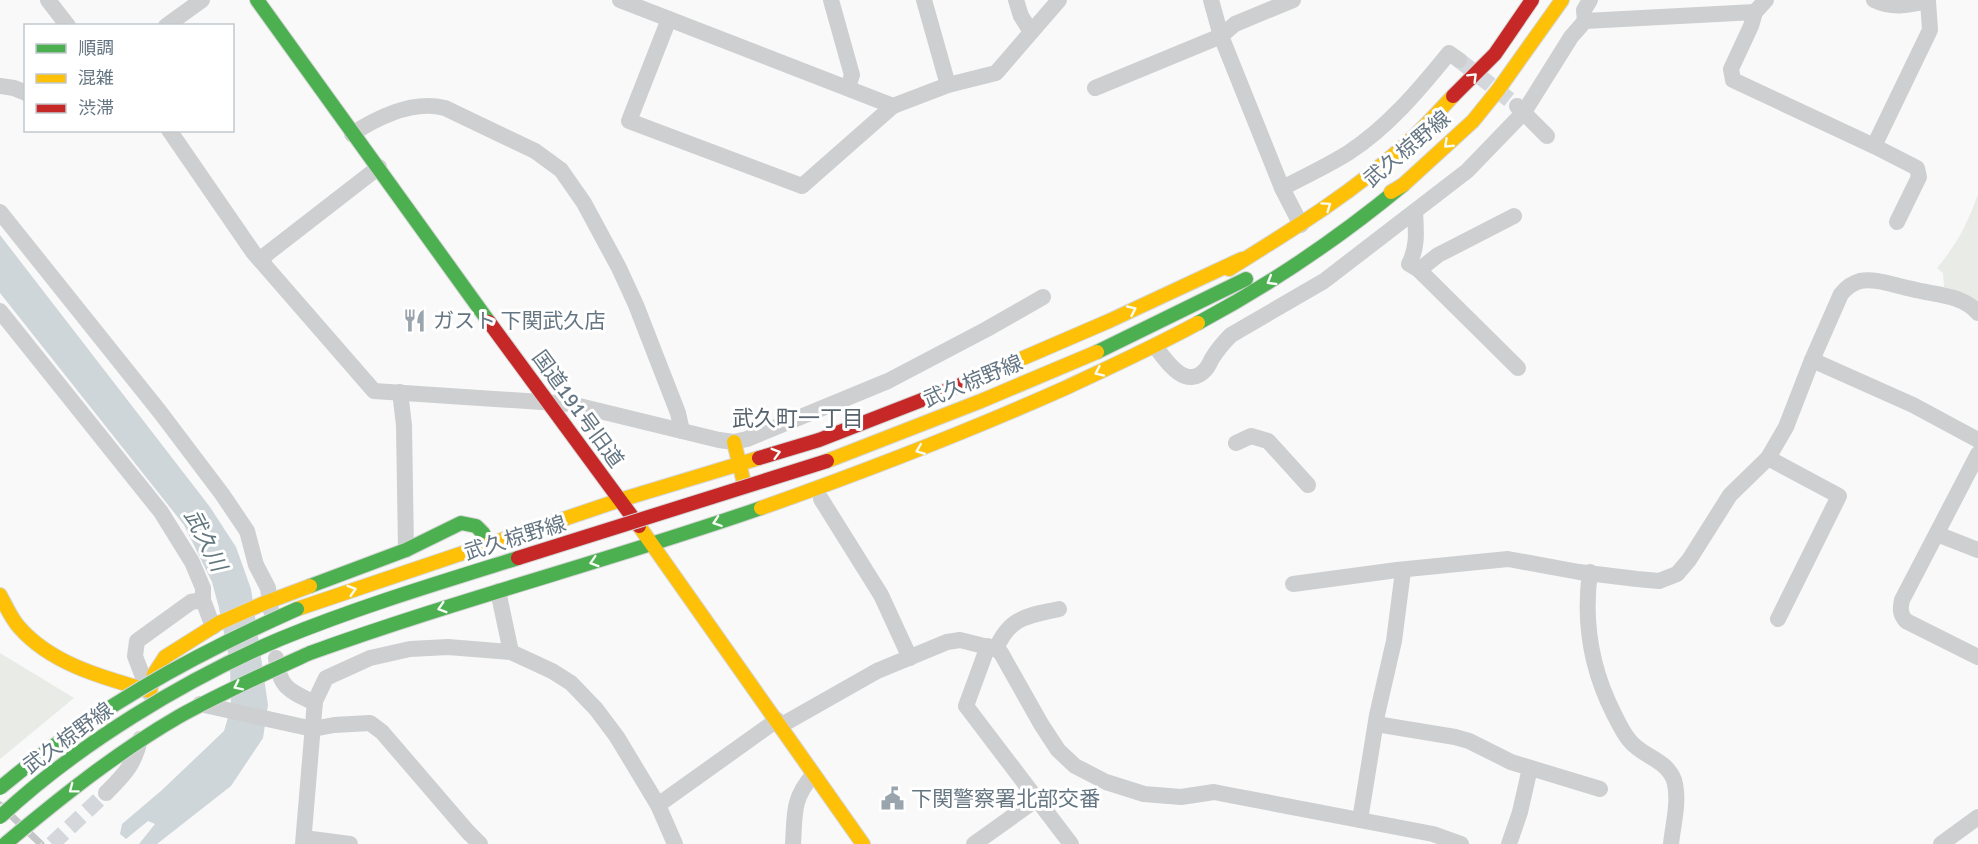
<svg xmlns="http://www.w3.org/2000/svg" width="1978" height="844" font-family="Signika,'Noto Sans JP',sans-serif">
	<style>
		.green { fill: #e8ebe6 }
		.water { fill: #ced6d9 }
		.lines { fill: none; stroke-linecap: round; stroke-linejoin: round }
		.street-tunnel { stroke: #d4d8dc; stroke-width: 16; stroke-dasharray: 16 8; stroke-linecap: butt }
		.fast-casing { stroke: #d5d6d7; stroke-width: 16 }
		.slow-casing { stroke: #d5d6d7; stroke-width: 16 }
		.jam-casing { stroke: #d5d6d7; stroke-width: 16 }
		.street { stroke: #cecfd0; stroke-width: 16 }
		.fast { stroke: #4caf50; stroke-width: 14 }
		.slow { stroke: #ffc107; stroke-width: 14 }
		.jam { stroke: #c62828; stroke-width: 14 }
		.rail-casing { stroke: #c3c5c6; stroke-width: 7 }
		.rail { stroke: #fff; stroke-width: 4.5; stroke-dasharray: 14; stroke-linecap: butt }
		.fast-bridge-casing { stroke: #d5d6d7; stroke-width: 16; stroke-linecap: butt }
		.jam-bridge-casing { stroke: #d5d6d7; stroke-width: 16; stroke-linecap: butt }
		.fast-bridge { stroke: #4caf50; stroke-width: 14 }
		.jam-bridge { stroke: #c62828; stroke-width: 14 }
		.oneway { stroke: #f6fbf6 }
		.labels { text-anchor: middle; stroke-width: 6; stroke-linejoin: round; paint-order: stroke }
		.street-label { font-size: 21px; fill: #657683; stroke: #fff }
		.poi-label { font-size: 21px; fill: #657683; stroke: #fff; text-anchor: start }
		.neighbourhood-label { font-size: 22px; fill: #57646e; stroke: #fff }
		.water-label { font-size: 22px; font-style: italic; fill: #60757c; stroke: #fff }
	</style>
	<rect width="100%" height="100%" fill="#f9f9f9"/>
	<g class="green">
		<path d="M1978,194V303L1966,295L1944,287L1943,273L1937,268C1957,244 1968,223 1978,194Z"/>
		<path d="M0,653L74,698L0,759Z"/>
	</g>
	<path class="water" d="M0,235L210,507L236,547L251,589L268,705L263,738L231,786L157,844H139L155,824L148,821L126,839L120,834L122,824L162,790L224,731L231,707L230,663L219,608L212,582L184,525L0,293Z"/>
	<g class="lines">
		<g class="street-tunnel">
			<path d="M1459,60L1516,105"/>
			<path d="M52,844L106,793"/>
		</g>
		<defs>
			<g id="fast">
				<path d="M257,0L489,322"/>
				<path d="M1198,323C1271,284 1339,238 1403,185"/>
				<path d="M1097,352L1246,279"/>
				<path d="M310,586L406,550L461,523L476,526L483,533L488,543"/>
				<path d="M310,653C459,599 612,560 761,508"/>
			</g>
			<g id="slow">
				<path d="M1391,192L1403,185L1473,121L1498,90L1562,0"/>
				<path d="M1229,269C1290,231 1351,194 1405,145C1422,130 1437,113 1453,96"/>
				<path d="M963,384L1109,321L1242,259"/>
				<path d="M734,442L743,479"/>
				<path d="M827,461L981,401L1097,352"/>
				<path d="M761,508C863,472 964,433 1063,389C1108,368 1154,347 1198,323"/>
				<path d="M639,526L863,844"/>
				<path d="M0,595C6,606 11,618 19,627C51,664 104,678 150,691L154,674L165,657L219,623L262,604L310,586"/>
				<path d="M297,609L620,500L759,458"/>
			</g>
			<g id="jam">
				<path d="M1453,96L1495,54L1532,0"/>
				<path d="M489,322L639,526"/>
				<path d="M759,458L819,440L963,384"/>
			</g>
		</defs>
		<use href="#fast" class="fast-casing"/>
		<use href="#slow" class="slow-casing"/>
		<use href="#jam" class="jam-casing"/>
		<g class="street">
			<path d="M48,0L68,26"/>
			<path d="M620,0L893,106L948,85L996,73L1059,0"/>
			<path d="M831,0L852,75L848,87"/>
			<path d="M924,0L948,85"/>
			<path d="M1016,0L1021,16L1031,32"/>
			<path d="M1211,0L1221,36L1282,188L1301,225"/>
			<path d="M1766,0L1755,12L1751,26L1731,69L1733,80L1874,146L1930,30L1928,1C1909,5 1893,9 1874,0"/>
			<path d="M669,19L629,121L802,186L893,106"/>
			<path d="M1585,21L1584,10L1590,0"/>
			<path d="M166,26L202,0"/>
			<path d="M0,86L14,88L26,93"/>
			<path d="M1095,88L1221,36L1235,24L1293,0"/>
			<path d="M1517,106L1547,136"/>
			<path d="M169,130L253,252L374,391L571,404L719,440L734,442L747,439L888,381L987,329L1043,297"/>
			<path d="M352,134C378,117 414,100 445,108L535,151L561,170L584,203L619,268L636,305L678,413L682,431"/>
			<path d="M1874,146L1917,168L1919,177L1897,222"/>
			<path d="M1282,188C1304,177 1327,166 1348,153C1388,127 1419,90 1449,53L1459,60"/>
			<path d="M0,212L160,412L222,494L247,531L256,565L268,588L271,611"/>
			<path d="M1415,212C1416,230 1418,247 1409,264L1419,270L1518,368"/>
			<path d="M261,260L268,253L379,167"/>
			<path d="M1419,270L1438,255L1514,216"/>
			<path d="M0,311L161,512L192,562L203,588V600L213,627"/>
			<path d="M1155,346C1165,360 1186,392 1206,369C1209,366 1210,361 1213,357C1218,349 1224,342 1231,335L1324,281L1467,171L1524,112L1571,37L1585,21L1755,12"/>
			<path d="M1812,360L1913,405L1978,440"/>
			<path d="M400,392L404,425L406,550"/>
			<path d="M1236,443L1251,436L1268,441L1308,485"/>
			<path d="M1978,454L1902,600C1900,609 1900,614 1906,621L1978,657"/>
			<path d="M1768,458L1839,496L1778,619"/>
			<path d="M821,499L881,595L910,658"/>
			<path d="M1937,534L1978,550"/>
			<path d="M1590,572C1583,623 1591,669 1614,714C1619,724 1623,733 1630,741C1643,757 1666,759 1674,780C1680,800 1673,824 1671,844"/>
			<path d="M1293,584L1397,570L1508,559L1579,572L1637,579L1659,581L1677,574L1689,560L1730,495L1768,458L1786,427L1812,360L1841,294C1846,288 1852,283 1860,281C1877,278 1895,286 1912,289C1934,295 1962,294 1978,313"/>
			<path d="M498,591L511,652"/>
			<path d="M988,646L966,706L1071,844"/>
			<path d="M996,649C1010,616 1028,616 1059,609"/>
			<path d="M276,658C279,687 289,691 315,703"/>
			<path d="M149,693L135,656L137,641L191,602L203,600"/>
			<path d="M200,704L313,729L334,725L370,723L382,732L468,832L480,844"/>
			<path d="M1376,724L1455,737L1469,741L1511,762L1600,789"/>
			<path d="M780,726L877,671L947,642L960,640L996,649L1001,653L1041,724L1058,750L1075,766L1106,782L1144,794L1181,797L1214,792L1229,795L1433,834L1461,844"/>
			<path d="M106,793C124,775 135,764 140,739"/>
			<path d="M658,805L777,720"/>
			<path d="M1360,820L1377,715L1394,641L1403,571"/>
			<path d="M304,838L350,844"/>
			<path d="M303,844L315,701L326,678L370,658L410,649L448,647L511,652L552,671L571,683L596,709L617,737L658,805L675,844"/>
			<path d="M793,844C795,814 792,799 813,775"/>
			<path d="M974,844L1037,799"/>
			<path d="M1509,844L1520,812L1530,768"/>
			<path d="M1941,844L1978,817"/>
		</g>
		<use href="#fast" class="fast"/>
		<use href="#slow" class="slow"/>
		<use href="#jam" class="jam"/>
		<defs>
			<path id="rail" d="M0,805L41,844"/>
		</defs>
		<use href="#rail" class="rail-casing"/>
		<use href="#rail" class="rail"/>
		<defs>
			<g id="fast-bridge">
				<path d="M0,788C92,711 187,658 297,609"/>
				<path d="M0,817C77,745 184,680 280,639C358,607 438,583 518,558"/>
				<path d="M5,844C60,798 116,753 178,717C221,693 266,673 310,653"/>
			</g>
			<path id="jam-bridge" d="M518,558L827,461"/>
		</defs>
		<use href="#fast-bridge" class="fast-bridge-casing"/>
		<use href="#jam-bridge" class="jam-bridge-casing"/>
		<use href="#fast-bridge" class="fast-bridge"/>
		<use href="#jam-bridge" class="jam-bridge"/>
	</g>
	<defs><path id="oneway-chevron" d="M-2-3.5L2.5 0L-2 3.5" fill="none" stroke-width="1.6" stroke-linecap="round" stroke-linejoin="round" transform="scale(1.5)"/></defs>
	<g class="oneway">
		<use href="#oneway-chevron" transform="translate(1473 77) rotate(-45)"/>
		<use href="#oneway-chevron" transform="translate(1448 144) rotate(137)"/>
		<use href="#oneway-chevron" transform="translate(1327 206) rotate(-35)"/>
		<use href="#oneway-chevron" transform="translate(1271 281) rotate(149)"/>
		<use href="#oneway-chevron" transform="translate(1132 310) rotate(-25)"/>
		<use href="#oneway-chevron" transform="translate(1099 372) rotate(155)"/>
		<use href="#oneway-chevron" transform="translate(920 450) rotate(158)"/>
		<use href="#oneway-chevron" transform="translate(776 453) rotate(-16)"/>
		<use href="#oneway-chevron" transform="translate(717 522) rotate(161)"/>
		<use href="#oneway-chevron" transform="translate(594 562) rotate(163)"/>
		<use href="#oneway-chevron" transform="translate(352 590) rotate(-17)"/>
		<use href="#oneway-chevron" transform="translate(442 608) rotate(163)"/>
		<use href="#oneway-chevron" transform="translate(238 686) rotate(154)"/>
		<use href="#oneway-chevron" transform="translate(73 789) rotate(143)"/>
	</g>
	<defs>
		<symbol id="restaurant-bare" viewBox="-9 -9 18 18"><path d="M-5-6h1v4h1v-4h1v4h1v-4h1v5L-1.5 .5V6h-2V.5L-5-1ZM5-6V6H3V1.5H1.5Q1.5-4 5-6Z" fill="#99a4ac" stroke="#fff" stroke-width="2.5" paint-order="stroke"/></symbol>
		<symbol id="civic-bare" viewBox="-9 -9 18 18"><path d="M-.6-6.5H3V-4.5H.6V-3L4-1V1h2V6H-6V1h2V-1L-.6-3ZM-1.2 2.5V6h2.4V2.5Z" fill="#99a4ac" stroke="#fff" stroke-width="2.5" paint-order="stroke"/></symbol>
	</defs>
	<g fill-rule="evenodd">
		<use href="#restaurant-bare" x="398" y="304" width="33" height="33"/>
		<use href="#civic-bare" x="876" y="782" width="33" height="33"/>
	</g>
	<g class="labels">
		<g class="street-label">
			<text transform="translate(1407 149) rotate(-40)" y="7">武久椋野線</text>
			<text transform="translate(973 381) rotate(-22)" y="7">武久椋野線</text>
			<text transform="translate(578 409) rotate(54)" y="7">国道191号旧道</text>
			<text transform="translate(515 538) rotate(-17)" y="7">武久椋野線</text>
			<text transform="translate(68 738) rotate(-36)" y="7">武久椋野線</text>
		</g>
		<g class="poi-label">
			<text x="433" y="328">ガスト 下関武久店</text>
			<text x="911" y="806">下関警察署北部交番</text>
		</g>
		<g class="neighbourhood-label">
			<text x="798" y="426">武久町一丁目</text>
		</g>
		<g class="water-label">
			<text transform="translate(206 540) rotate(63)" y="8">武久川</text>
		</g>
	</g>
	<rect x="24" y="24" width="210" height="108" fill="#ffffff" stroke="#c1c8cd" stroke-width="1.5"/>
	<rect x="36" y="44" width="30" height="9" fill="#4caf50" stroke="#c1c8cd" stroke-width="1.5"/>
	<text x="78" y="54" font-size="18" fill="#657683">順調</text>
	<rect x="36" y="74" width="30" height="9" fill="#ffc107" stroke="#c1c8cd" stroke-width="1.5"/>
	<text x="78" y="84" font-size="18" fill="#657683">混雑</text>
	<rect x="36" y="104" width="30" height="9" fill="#c62828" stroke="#c1c8cd" stroke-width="1.5"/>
	<text x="78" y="114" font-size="18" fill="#657683">渋滞</text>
</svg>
